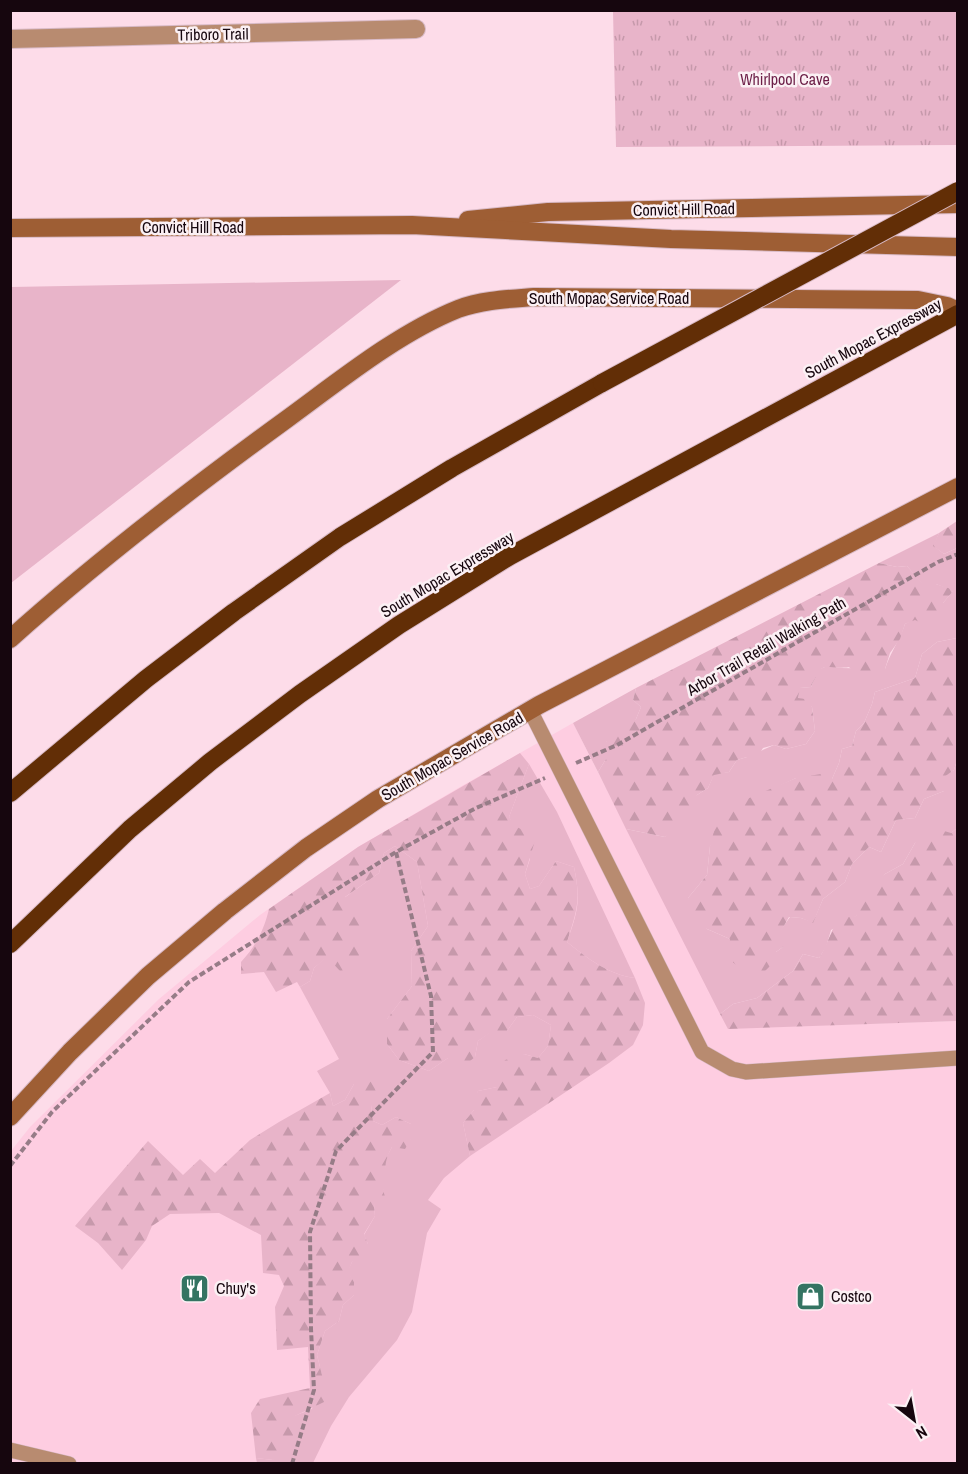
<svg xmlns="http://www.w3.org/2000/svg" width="968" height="1474" font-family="'Archivo Narrow',sans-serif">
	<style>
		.built { fill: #fecde1 }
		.green { fill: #e8b4c9 }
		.forest { fill: url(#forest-firs) }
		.park { fill: url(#park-tufts) }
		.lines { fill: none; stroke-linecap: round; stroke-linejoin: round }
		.lane-casing { stroke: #d8bac6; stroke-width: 16 }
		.street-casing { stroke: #d8bac6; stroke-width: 20 }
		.secondary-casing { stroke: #d8bac6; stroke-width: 20 }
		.highway-casing { stroke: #d8bac6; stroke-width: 20 }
		.path { stroke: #967c87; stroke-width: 4; stroke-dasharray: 6 3; stroke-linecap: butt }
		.lane { stroke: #b88b70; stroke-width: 15 }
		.street { stroke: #b88b70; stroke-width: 18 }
		.secondary { stroke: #9e5e34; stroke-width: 18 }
		.highway { stroke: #622e06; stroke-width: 18 }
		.highway-bridge-casing { stroke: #d8bac6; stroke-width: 20; stroke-linecap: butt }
		.highway-bridge { stroke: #622e06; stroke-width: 18 }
		.labels { text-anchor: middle; stroke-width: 5; stroke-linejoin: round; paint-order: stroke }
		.street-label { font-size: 16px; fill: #16060e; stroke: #fbf0f4 }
		.park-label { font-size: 16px; fill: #6c1e47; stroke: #fbf0f4 }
		.poi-label { font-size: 16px; fill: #16060e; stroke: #fbf0f4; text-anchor: start }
	</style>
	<defs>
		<pattern id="forest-firs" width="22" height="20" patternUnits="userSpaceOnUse" patternTransform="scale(1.5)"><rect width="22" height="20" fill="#e8b4c9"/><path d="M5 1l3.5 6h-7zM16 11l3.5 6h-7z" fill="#c699ab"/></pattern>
		<pattern id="park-tufts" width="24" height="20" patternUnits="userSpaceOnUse" patternTransform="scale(1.5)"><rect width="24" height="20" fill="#e8b4c9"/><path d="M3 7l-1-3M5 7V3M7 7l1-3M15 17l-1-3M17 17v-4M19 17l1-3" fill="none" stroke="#c699ab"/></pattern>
	</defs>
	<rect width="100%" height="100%" fill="#fddce9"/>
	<path class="built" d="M573,723L728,1028L957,1021V1463L11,1464V1151L30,1127L159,999L260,915L358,847L460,787Z"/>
	<g class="green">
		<path d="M400,280H401L11,583V287Z"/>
		<path d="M939,533L934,546L944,554L957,548V638L937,642L922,654L915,678L875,692L872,704L864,723L856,731L852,746L842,749L839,763L832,779L796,778L777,787L710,846L707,875L688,898L707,929L730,939L776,952L783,947L780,931L790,917L801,918L813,922L823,899L845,882L852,864L869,847L881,852L896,820L915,818L924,799L944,791V776L954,770L957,760V828L951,833L915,843L903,864L885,874L856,916L831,930L826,947L819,958L803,954L793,971L757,998L733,1004L720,1014L626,829L665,837L697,795L708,788L714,774L729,772L737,760L747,757L774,745L786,749L806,744L815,731L812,707L798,699L799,688L811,687L818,670L827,666L841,668L885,669C890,653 900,640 905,624L943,603L953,591L936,584L923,585L907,566L897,567L879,563Z"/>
		<path d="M636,688L633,700L641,707L636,719L606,742V759L598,772L573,723Z"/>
		<path d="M529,764L557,812L635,978C609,975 587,958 567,942C578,911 581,901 574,867L556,861L539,886L530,889L525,874L530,859L509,817Z"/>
		<path d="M395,846L417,862L428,926L411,951L412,986L387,1019V1044L399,1060L429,1071L448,1058L475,1057L478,1041L493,1030L507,1031L517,1017L533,1015L551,1025L548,1046L538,1058L524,1054L497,1087L478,1091L474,1110L463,1123L470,1156L444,1178L428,1200L441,1209L427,1233L412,1312L397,1340L349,1397L331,1426L313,1463H257L256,1458L273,1460L294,1416L312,1409L322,1375L317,1355L325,1331L339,1321L343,1305L354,1295V1282L347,1272L352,1262L368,1244L364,1235L375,1216L374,1205L383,1190L386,1158L392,1147L411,1139V1124L396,1117L382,1125L373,1121L371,1105L354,1084L345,1100L333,1106L330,1093L317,1071L339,1059L300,987L310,981L314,968L327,956L344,898L379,873L384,853Z"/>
	</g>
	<g class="forest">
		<path d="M957,521V548L944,554L933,546L939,533Z"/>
		<path d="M879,563L897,567L907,566L923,584H936L954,590L943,603L945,615L937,623L932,620L926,625L915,620L905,624L900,639L890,653L885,669L873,679L859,678L849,667C824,671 824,657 811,687L800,688L798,698L805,699L812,707L815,731L806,744L786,749L774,745L763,748L755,761L747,757L737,760L729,772L714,775L708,788L697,795L692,816L665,837L626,829L598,772L606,759V742L616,726L636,719L641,707L633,700L636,688Z"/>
		<path d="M957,638V760L954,770L944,777V791L924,799L915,818L896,820L881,852L869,847L852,864L845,882L823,899L813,923L801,918L789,917L781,931L788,941L783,947L776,952L773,963L758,978L741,969L729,959L730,939L707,929L690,916L688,898L707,875L710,846L717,820L742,801L796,778L821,774L832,779L839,763L842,749L852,746L856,731L864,723L872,704L875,692L915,678L922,654L937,642Z"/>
		<path d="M520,753L529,764L509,817L515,826L536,837L525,874L530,889L539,886L556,861L574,867C581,901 577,910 567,942C587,958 609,975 635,978L645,1003L643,1025L633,1045L609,1063L470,1156L463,1123L474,1110L472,1104L478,1091L497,1087V1076L505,1060L524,1054L538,1058L548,1046L551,1025L533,1015L517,1017L507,1031H493L478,1041L475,1057L465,1065L448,1058L429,1071L399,1060L387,1044V1019L412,986L411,951L428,926L417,862L395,846L384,853L379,873L345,897L362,918L363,940L355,970L340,971L327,957L314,968L310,981L300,987L297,982L276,992L264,972L241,974V962C256,946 264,930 269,909L358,847Z"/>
		<path d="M934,828L951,833L957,828V1021L728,1029L720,1014L733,1004L757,998L793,971L803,954L819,958C828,945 830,931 839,918L856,916L860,899L885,874L903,864L915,843Z"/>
		<path d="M373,1081L377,1095L371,1105L373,1121L382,1125L396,1117L411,1124V1139L405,1149L392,1147C385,1160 383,1168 390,1181L383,1190L386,1200L374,1205L375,1216L364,1234L368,1244L367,1257L352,1262L348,1272L354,1282V1295L343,1305L339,1321L325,1331L317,1355L322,1375L324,1402L295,1416L296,1428L285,1455L273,1460L256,1458L251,1413L260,1399L310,1388L308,1347L277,1350L275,1307L284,1286L279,1275L263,1273L261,1235L219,1213L170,1214L152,1226L146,1240L122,1270L98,1243L75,1226L148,1141L183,1175L200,1159L215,1173L250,1140L279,1122L330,1093L333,1106L345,1100L354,1084Z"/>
	</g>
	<path class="park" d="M613,11H957V145L616,147Z"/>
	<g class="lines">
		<defs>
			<g id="lane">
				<path d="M530,710L702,1052L732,1069L746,1072L958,1058"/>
				<path d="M10,1450L69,1464"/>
			</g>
			<path id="street" d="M10,39L416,29"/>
			<g id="secondary">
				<path d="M468,220L548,212L958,204"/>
				<path d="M10,228L412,225L671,239L958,247"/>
				<path d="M10,639C98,560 192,488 287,419C339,381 398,333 458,309C482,300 509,299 534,297L918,300L947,306L958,311"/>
				<path d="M10,1117L70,1052L148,976L225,911L306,848L378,799L539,705L958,487"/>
			</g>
			<g id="highway">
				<path d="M10,793L146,679L234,612L340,537L452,468L602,383"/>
				<path d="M10,944L130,829L210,762L300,694L399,625L510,556L958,314"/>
			</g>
		</defs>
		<use href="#lane" class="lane-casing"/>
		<use href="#street" class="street-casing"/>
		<use href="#secondary" class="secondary-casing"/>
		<use href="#highway" class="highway-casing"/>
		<g class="path">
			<path d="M576,763L617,745L938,562L958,554"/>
			<path d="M10,1166L52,1112L189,982L396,852L476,808L545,778"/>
			<path d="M292,1464L314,1390L311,1329L310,1232L336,1151L433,1052L431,996L396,852"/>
		</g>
		<use href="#lane" class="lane"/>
		<use href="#street" class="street"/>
		<use href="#secondary" class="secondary"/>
		<use href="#highway" class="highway"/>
		<defs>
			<path id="highway-bridge" d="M602,383L958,191"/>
		</defs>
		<use href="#highway-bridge" class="highway-bridge-casing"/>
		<use href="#highway-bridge" class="highway-bridge"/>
	</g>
	<defs>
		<symbol id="restaurant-square" viewBox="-11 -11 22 22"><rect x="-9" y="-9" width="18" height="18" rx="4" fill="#347462" stroke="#fbf0f4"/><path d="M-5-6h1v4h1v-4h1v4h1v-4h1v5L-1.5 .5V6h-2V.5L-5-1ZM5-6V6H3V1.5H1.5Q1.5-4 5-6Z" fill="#fff"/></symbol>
		<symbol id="shop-square" viewBox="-11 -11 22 22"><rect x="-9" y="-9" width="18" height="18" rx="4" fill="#347462" stroke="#fbf0f4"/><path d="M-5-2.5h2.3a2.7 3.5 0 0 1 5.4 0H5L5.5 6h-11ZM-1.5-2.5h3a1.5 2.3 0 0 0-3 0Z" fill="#fff"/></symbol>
	</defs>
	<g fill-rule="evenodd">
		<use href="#restaurant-square" x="178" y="1272" width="33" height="33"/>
		<use href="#shop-square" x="794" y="1280" width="33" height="33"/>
	</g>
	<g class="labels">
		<g class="street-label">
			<text transform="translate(213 34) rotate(-1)" y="6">Triboro Trail</text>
			<text transform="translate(684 209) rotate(-1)" y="6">Convict Hill Road</text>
			<text x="193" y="233">Convict Hill Road</text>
			<text x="609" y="304">South Mopac Service Road</text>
			<text transform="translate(873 338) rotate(-28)" y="6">South Mopac Expressway</text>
			<text transform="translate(447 574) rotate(-31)" y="6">South Mopac Expressway</text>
			<text transform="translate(766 646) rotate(-30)" y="6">Arbor Trail Retail Walking Path</text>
			<text transform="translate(452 756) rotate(-30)" y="6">South Mopac Service Road</text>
		</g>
		<g class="park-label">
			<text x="785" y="85">Whirlpool Cave</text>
		</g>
		<g class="poi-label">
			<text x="216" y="1294">Chuy's</text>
			<text x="831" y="1302">Costco</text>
		</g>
	</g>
	<rect width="968" height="1474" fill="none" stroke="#16060e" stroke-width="24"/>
	<g transform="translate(914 1420) rotate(149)" stroke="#fbf0f4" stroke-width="4.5" paint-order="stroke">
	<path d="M0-4.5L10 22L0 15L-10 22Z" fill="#16060e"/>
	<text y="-9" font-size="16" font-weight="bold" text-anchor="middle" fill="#16060e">N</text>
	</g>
</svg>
